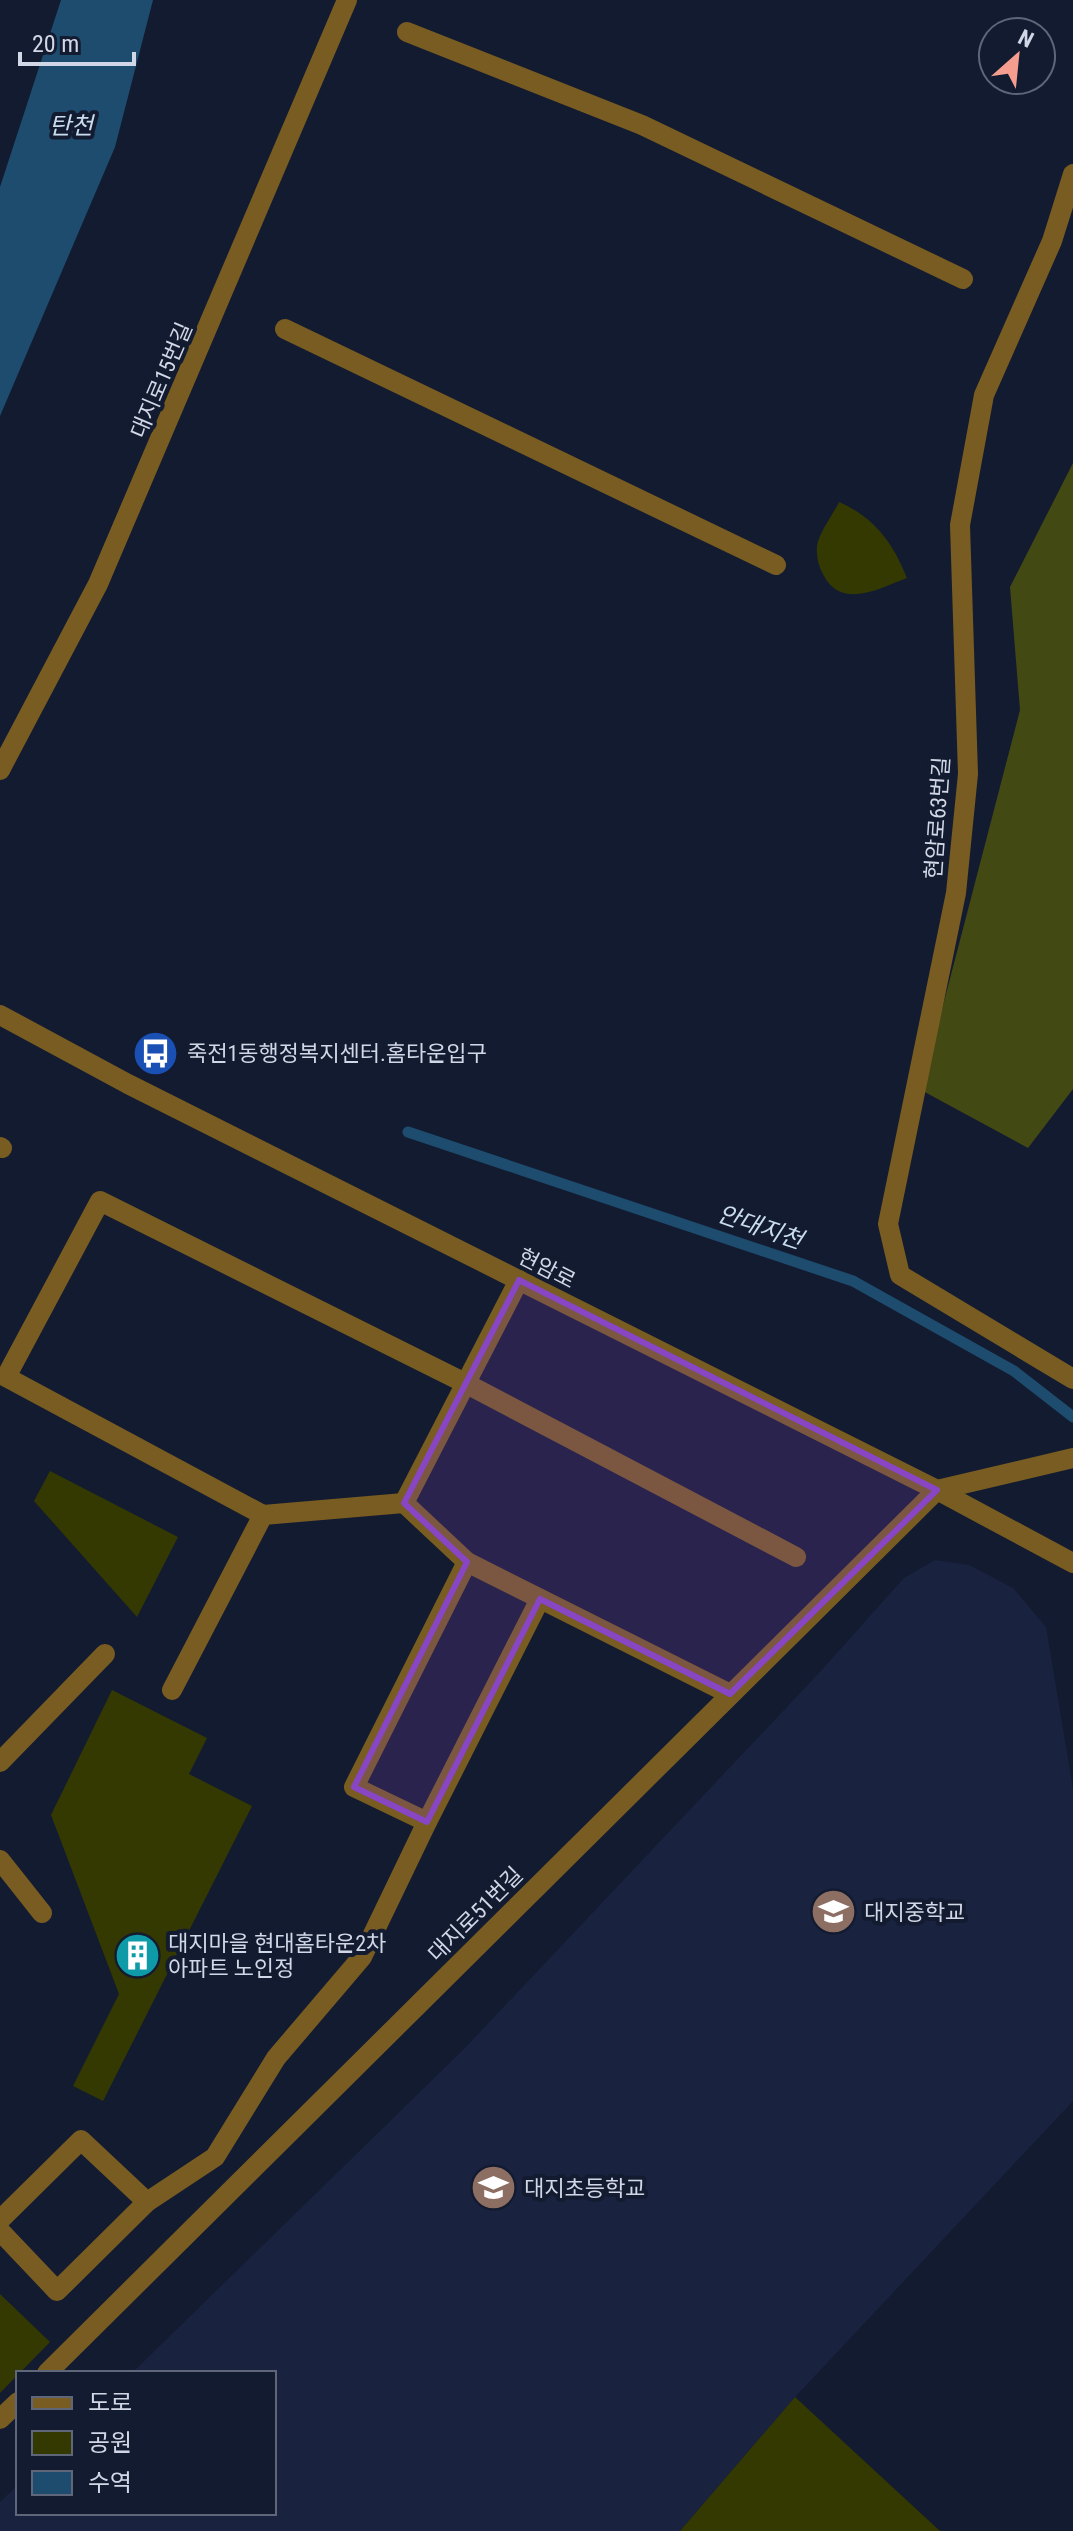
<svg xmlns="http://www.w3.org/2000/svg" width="1073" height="2531" font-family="'Roboto Condensed','Noto Sans KR',sans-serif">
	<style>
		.built { fill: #19233f }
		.green { fill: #333900 }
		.forest { fill: #434913 }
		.water { fill: #1e4c6e }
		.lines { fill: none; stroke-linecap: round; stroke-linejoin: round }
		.stream { stroke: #1e4c6e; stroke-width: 11 }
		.minor { stroke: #785c21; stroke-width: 20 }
		.marked { fill: #8846c5; fill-opacity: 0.2; stroke: #8846c5; stroke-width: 6; stroke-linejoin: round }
		.labels { text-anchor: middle; stroke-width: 8; stroke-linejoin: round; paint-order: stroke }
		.street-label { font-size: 22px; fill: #d1d7e6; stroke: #131b30 }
		.poi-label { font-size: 22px; fill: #d1d7e6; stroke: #131b30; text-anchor: start }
		.water-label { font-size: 24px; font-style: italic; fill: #caddee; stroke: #131b30 }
	</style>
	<rect width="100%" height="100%" fill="#131b30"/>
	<path class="built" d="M935,1560L969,1565L1013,1588L1046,1627L1073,1789V2101L795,2397L680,2531H0V2502L18,2485V2513H274V2373H132L465,2048L819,1673L904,1578Z"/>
	<g class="green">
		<path d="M839,502C875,518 893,543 907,578C880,588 842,610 824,576C819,567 816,557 817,546C819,532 833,515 839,502Z"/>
		<path d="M50,1471L178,1537L137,1617L34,1501Z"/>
		<path d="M112,1690L207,1738L189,1774L252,1806L103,2101L73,2086L119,1994L51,1815Z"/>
		<path d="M0,2294L50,2342L0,2393Z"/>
		<path d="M795,2397L940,2531H680Z"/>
	</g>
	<path class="forest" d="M1073,463V1089L1028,1148L921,1090L1020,710L1010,587Z"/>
	<path class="water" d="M61,0H153L115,147L0,416V187Z"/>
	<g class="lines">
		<path class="stream" d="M408,1132L853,1281L1014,1371L1073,1417"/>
		<g class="minor">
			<path d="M407,32L642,125L963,279"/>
			<path d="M1073,174L1052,241L984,395L960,525L968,774L956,893L888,1224L900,1275L1073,1379"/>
			<path d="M285,329L776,565"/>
			<path d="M0,770L98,584L347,0"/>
			<path d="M0,1015L128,1084L937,1490L1073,1563"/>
			<path d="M0,1147L2,1148"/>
			<path d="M519,1280L404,1503L467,1562L730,1694"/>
			<path d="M404,1503L263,1515L6,1377L100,1201L465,1383L796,1557"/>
			<path d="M467,1562L354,1787L427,1822L540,1599"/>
			<path d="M172,1690L263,1515"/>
			<path d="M0,1762L105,1654"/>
			<path d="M0,1860L42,1913"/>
			<path d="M0,2220L81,2140L147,2202"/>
			<path d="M0,2231L57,2291L147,2202L215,2157L276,2058L362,1957L427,1822"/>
			<path d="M47,2373L937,1490L1073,1458"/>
			<path d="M0,2419L18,2402"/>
		</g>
	</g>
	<path class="marked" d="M519,1280L937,1490L730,1694L540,1599L427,1822L354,1787L467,1562L404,1503Z"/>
	<defs>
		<symbol id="bus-disc" viewBox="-11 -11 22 22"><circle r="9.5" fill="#1a4fb4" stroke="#131b30"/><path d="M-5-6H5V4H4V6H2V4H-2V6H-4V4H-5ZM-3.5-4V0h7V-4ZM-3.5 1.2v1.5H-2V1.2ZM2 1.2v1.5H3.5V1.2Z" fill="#fff"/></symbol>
		<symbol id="school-disc" viewBox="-11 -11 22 22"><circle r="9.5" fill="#8d6e63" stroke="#131b30"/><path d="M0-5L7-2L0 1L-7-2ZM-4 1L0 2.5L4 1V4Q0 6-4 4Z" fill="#fff"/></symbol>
		<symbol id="building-disc" viewBox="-11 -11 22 22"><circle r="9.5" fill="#0f9aa8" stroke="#131b30"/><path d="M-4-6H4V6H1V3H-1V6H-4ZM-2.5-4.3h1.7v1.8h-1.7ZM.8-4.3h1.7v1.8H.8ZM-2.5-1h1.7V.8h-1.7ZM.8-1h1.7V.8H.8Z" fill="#fff"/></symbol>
	</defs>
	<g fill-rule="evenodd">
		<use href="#bus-disc" x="130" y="1028" width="51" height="51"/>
		<use href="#school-disc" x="808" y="1886" width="51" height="51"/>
		<use href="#building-disc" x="112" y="1930" width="51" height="51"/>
		<use href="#school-disc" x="468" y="2162" width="51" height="51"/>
	</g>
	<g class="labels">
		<g class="street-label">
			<text transform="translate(161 380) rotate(-67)" y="8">대지로15번길</text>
			<text transform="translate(937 818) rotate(-86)" y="8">현암로63번길</text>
			<text transform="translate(547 1268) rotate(27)" y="8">현암로</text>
			<text transform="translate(475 1914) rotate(-45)" y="8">대지로51번길</text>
		</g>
		<g class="poi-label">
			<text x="187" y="1061">죽전1동행정복지센터.홈타운입구</text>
			<text x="864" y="1920">대지중학교</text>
			<text x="168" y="1951">대지마을 현대홈타운2차<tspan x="168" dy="25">아파트 노인정</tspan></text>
			<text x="524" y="2196">대지초등학교</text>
		</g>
		<g class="water-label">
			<text x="71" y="134">탄천</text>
			<text transform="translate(760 1227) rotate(19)" y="8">안대지천</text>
		</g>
	</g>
	<rect x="16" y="2371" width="260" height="144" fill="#131b30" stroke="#5f6679" stroke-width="2"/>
	<rect x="32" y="2397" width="40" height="12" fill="#785c21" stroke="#5f6679" stroke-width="2"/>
	<text x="88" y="2411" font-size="24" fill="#d1d7e6">도로</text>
	<rect x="32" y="2431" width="40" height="24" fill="#333900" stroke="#5f6679" stroke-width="2"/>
	<text x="88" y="2451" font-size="24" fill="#d1d7e6">공원</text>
	<rect x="32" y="2471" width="40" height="24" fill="#1e4c6e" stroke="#5f6679" stroke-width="2"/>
	<text x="88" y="2491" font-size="24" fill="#d1d7e6">수역</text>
	<g transform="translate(1017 56) rotate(27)"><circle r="38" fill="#131b30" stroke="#5f6679" stroke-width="2"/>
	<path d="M0-6L14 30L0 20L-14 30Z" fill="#f59d8e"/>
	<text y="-12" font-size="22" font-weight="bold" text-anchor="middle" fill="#d1d7e6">N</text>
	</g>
	<path d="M20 52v12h114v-12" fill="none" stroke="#d1d7e6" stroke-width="4"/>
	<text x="32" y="52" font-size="24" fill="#d1d7e6" stroke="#131b30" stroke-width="6" paint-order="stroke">20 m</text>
</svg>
